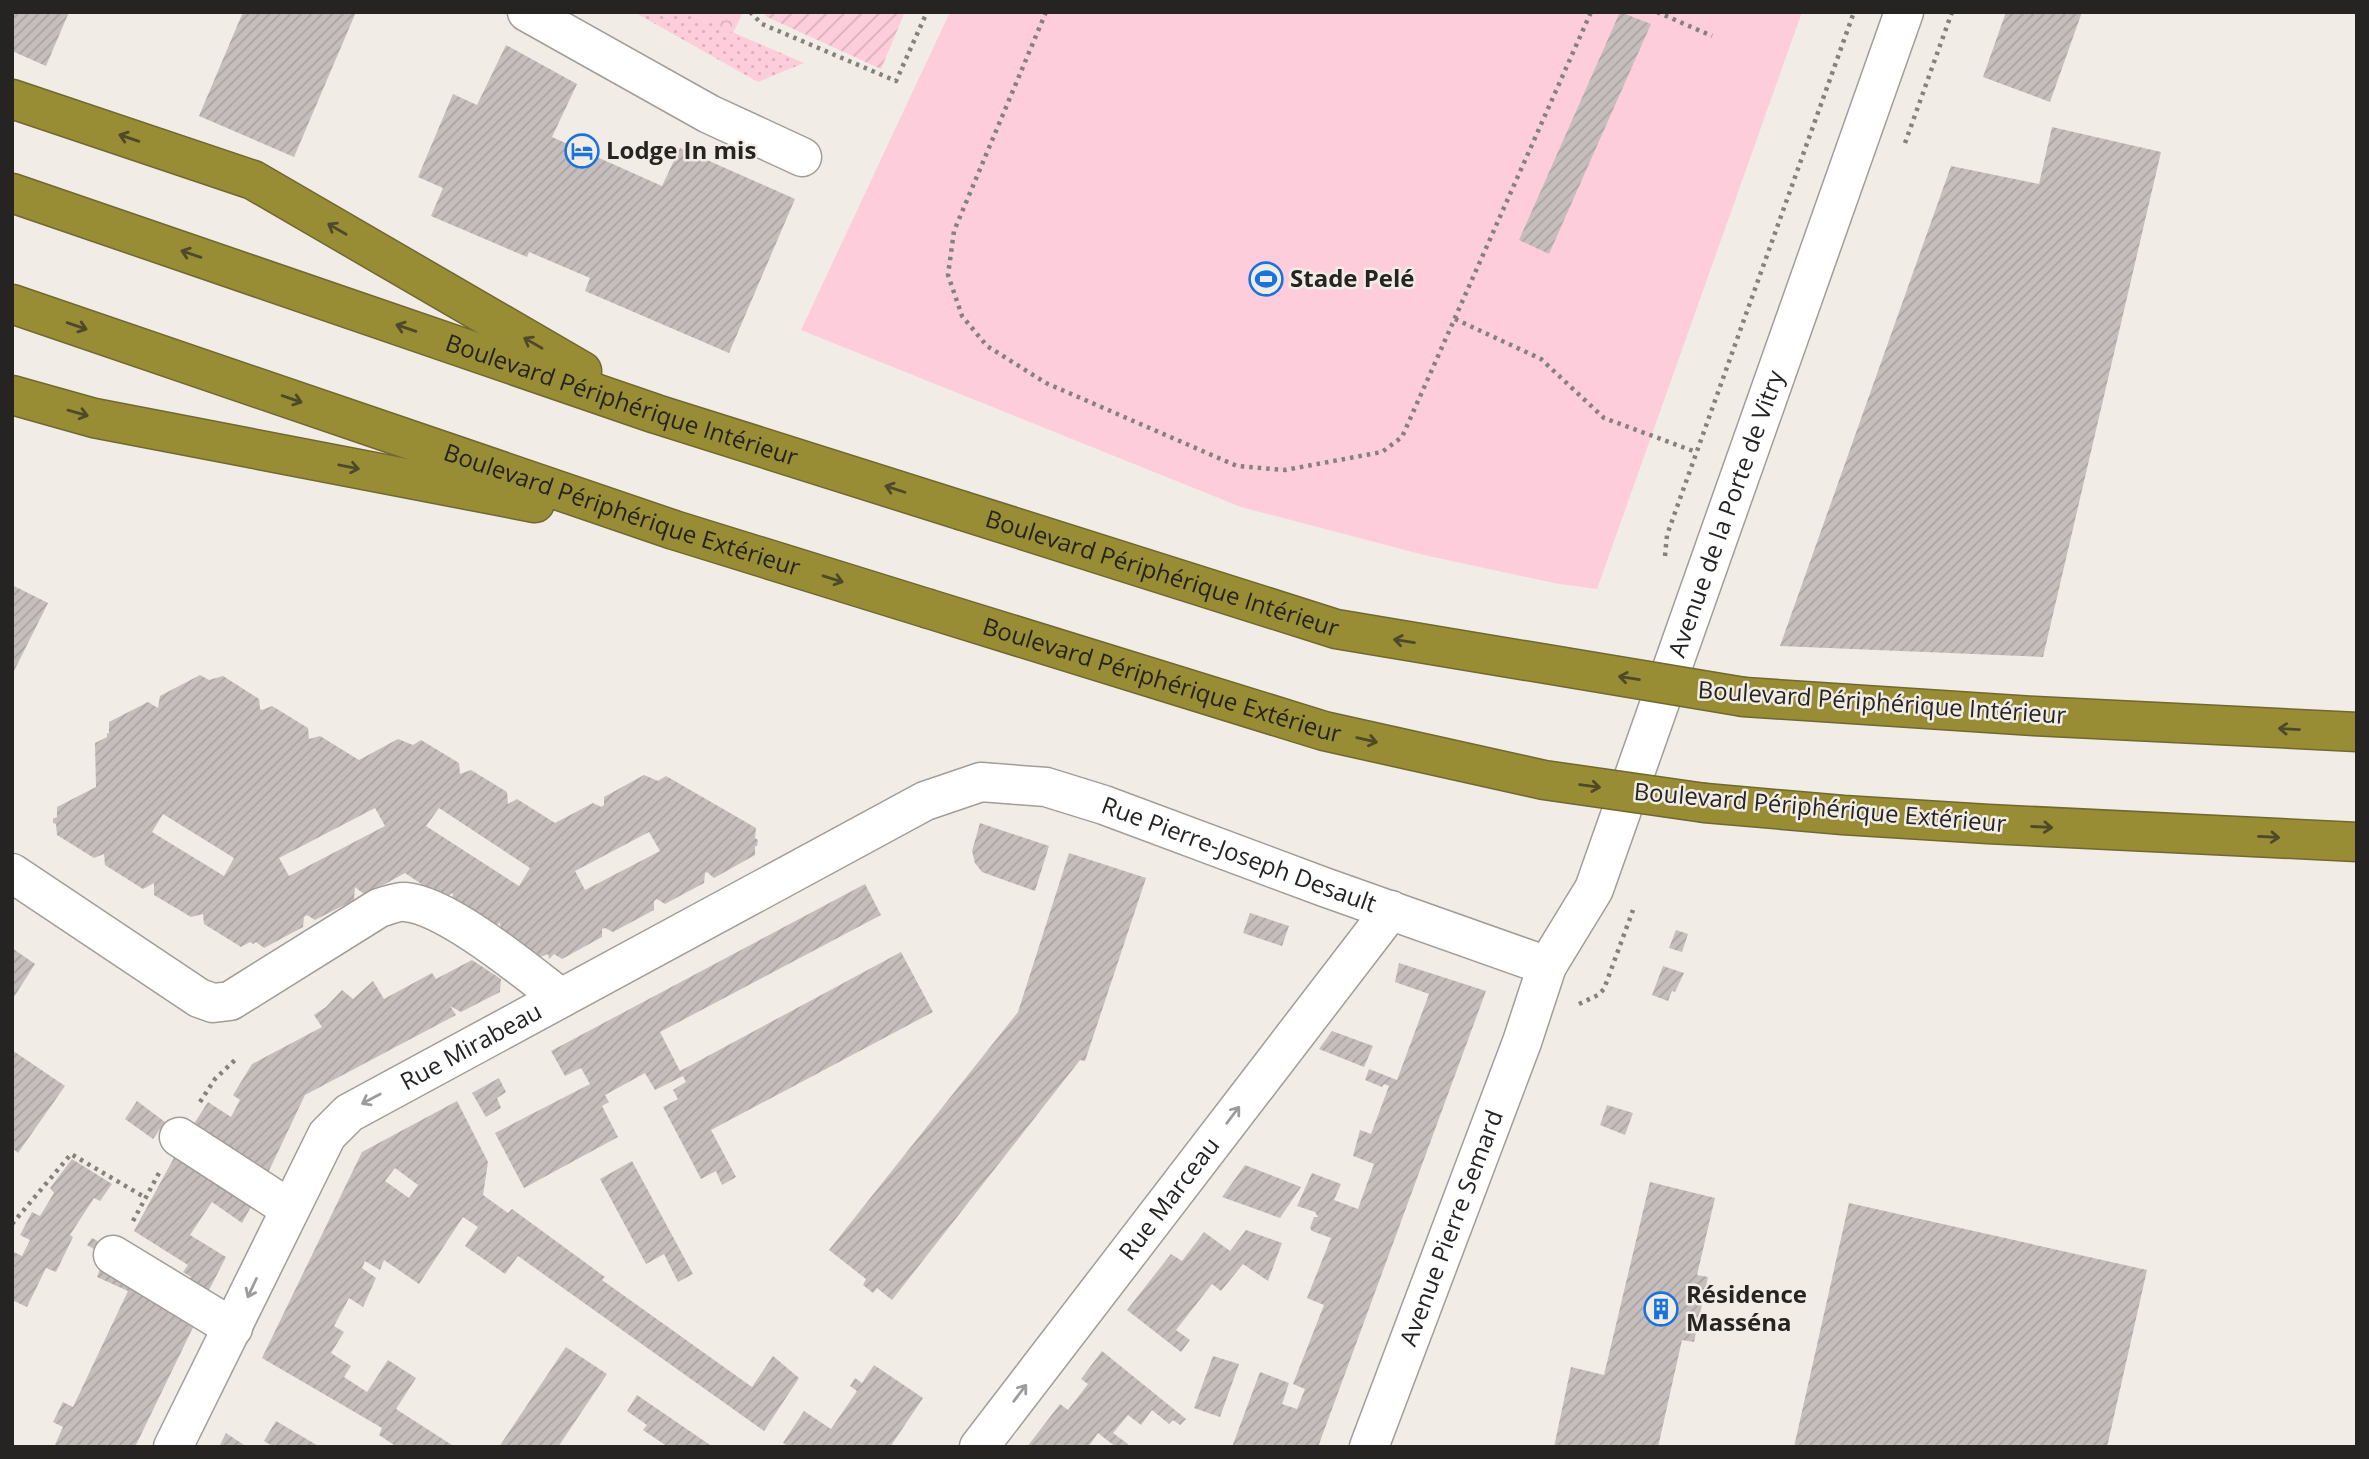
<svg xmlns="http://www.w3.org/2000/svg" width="2369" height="1459" font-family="'Open Sans',sans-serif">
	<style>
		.grass { fill: url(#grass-dots) }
		.park { fill: url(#park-crowns) }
		.garden { fill: url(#garden-furrows) }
		.pitch { fill: #fdcddb }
		.building { fill: url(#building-hatch); fill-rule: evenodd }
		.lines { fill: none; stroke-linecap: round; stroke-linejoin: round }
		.minor-casing { stroke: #a29d97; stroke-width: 41 }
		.highway-casing { stroke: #70682e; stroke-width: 41 }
		.path { stroke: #85817d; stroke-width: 4.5; stroke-dasharray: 3.5 5; stroke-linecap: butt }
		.minor { stroke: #fff; stroke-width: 38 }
		.highway { stroke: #988d35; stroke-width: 38 }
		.highway-bridge-casing { stroke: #70682e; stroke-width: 41; stroke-linecap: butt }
		.highway-bridge { stroke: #988d35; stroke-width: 38 }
		.oneway { stroke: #4e4929 }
		.oneway2 { stroke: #9d9c9c }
		.labels { text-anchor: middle; stroke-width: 5; stroke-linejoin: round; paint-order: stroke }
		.poi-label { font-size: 24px; font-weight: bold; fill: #262422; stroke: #f1ece6; text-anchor: start }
		.street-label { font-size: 24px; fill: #262422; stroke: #f1ece6 }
	</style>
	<defs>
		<pattern id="grass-dots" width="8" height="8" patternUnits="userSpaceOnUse" patternTransform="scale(1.75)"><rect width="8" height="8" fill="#fdcddb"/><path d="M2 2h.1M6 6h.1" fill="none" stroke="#d9b0bc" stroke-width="1.8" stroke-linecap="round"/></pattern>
		<pattern id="park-crowns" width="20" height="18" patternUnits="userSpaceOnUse" patternTransform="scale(1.75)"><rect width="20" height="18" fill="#fdcddb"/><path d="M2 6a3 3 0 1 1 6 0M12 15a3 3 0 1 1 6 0" fill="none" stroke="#d9b0bc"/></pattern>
		<pattern id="garden-furrows" width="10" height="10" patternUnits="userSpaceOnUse" patternTransform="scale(1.75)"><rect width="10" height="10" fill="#fdcddb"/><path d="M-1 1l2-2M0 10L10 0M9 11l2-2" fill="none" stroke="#d9b0bc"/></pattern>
		<pattern id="building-hatch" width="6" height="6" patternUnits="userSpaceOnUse" patternTransform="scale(1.75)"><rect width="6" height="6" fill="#c6bebc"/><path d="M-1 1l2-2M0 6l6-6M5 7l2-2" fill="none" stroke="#aaa3a1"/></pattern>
	</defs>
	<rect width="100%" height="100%" fill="#f1ece6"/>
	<path class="grass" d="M634,12H686L804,63L758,82Z"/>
	<path class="park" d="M686,12H743L733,33Z"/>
	<path class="garden" d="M766,12H899L904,14L881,69L765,16Z"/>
	<path class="pitch" d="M950,12H1802L1597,589L1559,584L1424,555L1241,507L801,330Z"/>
	<g class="building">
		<path d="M12,12H69L46,66L12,51Z"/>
		<path d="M243,12H356L294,157L199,116Z"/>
		<path d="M1620,12L1651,24L1549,254L1519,240Z"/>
		<path d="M2006,12H2082L2050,102L1983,77Z"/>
		<path d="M506,45L577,84L552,137L662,186L680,148L795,199L729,353L585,291L590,278L529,252L527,257L431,216L443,188L418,177L453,94L477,105Z"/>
		<path d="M2052,127L2161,152L2043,657L1780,646L1951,166L2039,184Z"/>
		<path d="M12,585L48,603L12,675Z"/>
		<path d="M200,675L209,680L223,676L259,699L260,709L262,710L272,706L308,728L309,739L320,736L359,760L398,739L413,745L421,740L459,763L460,774L471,770L507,792L508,804L517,799L555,823L593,803L601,807L604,805V797L644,775L658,781L666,776L756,828L755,838L758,840L757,846H755V855L714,878L707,872L705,873L704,883L665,904L657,899L654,901V910L613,932L605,928L602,929V937L562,959L554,954L549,959L548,954L538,958L502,935L500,923L490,928L452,903L453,893L442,898L405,873L365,895L355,887L354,900L315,920L307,915L304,917L303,927L264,948L256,942L253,944L250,942L241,947L204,924L203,914L191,917L154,895V883L143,889L105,865L104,854L94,858L57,835L56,824L53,823V819L57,817V807L96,787L95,743L107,737V733L109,734V722L148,702L158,708L160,696ZM375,808L385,826L289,876L279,858ZM439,808L530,868L519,886L426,826ZM163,814L234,858L224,876L152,832ZM649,832L660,851L585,890L575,871Z"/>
		<path d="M980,823L1049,846L1035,891L982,872L975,863L972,851Z"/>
		<path d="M1069,853L1146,878L1085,1061L1080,1060L892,1300L877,1288L873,1293L863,1285L866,1279L829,1250L1018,1012Z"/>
		<path d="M865,884L881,915L660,1032L680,1071L901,952L933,1012L711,1130L736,1177L722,1185L716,1171L701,1179L663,1107L678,1099L673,1090L686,1082L683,1076L655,1090L645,1073L605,1095L609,1102L602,1106L618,1137L524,1188L495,1133L590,1084L581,1068L565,1076L551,1051Z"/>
		<path d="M1250,913L1289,926L1282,946L1243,933Z"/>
		<path d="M1676,930L1688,934L1682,952L1669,948Z"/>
		<path d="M12,948L35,964L12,1000Z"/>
		<path d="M472,960L501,979L500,992L461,1012L450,1006L456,1015L305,1095L266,1177L192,1127L208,1102L231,1117L240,1100L233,1095L252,1064L322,1027L314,1015L326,1007L342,990L353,999L373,981L384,999L432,973L436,979Z"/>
		<path d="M1399,963L1486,991L1318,1447H1232L1260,1372L1289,1383L1282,1404L1297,1409L1305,1389L1293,1384L1324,1305L1307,1298L1331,1238L1312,1231L1310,1228L1314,1217H1318L1315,1212L1297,1206L1312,1173L1341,1184L1334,1200L1358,1209L1374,1164L1353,1156L1360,1130L1371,1134L1389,1086L1384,1084L1382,1087L1365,1080L1369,1069L1397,1080L1429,994L1395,982Z"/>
		<path d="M1663,966L1684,973L1675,992L1672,991L1668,1001L1652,995Z"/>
		<path d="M1332,1031L1373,1046L1364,1067L1319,1049Z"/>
		<path d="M12,1050L65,1086L18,1153L12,1148Z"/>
		<path d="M499,1078L506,1092L497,1098L501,1108L486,1117L472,1093Z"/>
		<path d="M137,1101L165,1122L153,1139L125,1119Z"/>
		<path d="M457,1101L488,1162L483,1195L508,1213L512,1209L605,1277L602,1280L752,1387L773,1356L799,1378L764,1431L518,1256L505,1274L465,1246L478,1227L463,1217L419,1284L384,1260L380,1270L365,1261L362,1268L376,1278L363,1307L349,1298L334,1326L344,1332L331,1353L351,1366L344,1377L367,1392L388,1360L416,1378L396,1409L455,1447H397L379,1435L382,1428L262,1358L362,1152ZM395,1168L418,1185L409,1198L385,1181Z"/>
		<path d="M1607,1105L1633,1113L1625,1135L1600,1125Z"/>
		<path d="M176,1154L252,1205L242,1223L212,1202L190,1235L226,1257L207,1294L188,1282L191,1277L183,1272L188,1265L134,1231Z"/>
		<path d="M72,1159L112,1184L100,1201L94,1198L70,1235L73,1237L56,1272L46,1268L27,1307L12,1300V1251L22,1256L30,1240L20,1235L32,1212L40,1216L54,1193L50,1188Z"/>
		<path d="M632,1161L693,1274L678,1282L664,1254L646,1264L600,1179Z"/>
		<path d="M1245,1165L1301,1187L1280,1218L1222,1197Z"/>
		<path d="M1650,1182L1715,1198L1697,1275L1708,1277L1694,1342L1682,1340L1658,1447H1554L1571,1367L1604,1375Z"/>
		<path d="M1849,1203L2147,1270L2107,1447H1794Z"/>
		<path d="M1246,1230L1282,1243L1268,1281L1243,1264L1221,1291L1212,1284L1176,1330L1190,1340L1181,1352L1127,1310L1171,1254L1182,1261L1204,1232L1230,1251Z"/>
		<path d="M92,1238L109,1247L104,1255L87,1245Z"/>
		<path d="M105,1256L200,1313L135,1447H54L63,1427L53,1422L63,1402L73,1407L128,1291L97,1277Z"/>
		<path d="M566,1347L607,1374L558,1447H499Z"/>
		<path d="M1102,1351L1186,1419L1180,1425L1173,1420L1169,1424L1152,1410L1141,1425L1128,1415L1113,1433L1128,1444L1126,1447H1116L1098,1433L1088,1447H1027L1060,1404L1068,1410L1088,1384L1081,1379Z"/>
		<path d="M1213,1356L1239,1364L1220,1417L1194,1408Z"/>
		<path d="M874,1365L923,1398L890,1447H789L783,1443L804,1411L831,1429L857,1391L850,1386L855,1378L862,1383Z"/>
		<path d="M637,1395L713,1447H668L643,1430L647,1425L627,1411Z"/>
		<path d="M276,1421L320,1447H274L264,1441Z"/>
		<path d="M226,1433L247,1447H219Z"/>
	</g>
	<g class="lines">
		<defs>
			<g id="minor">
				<path d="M527,12L709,114L802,157"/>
				<path d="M12,873L199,998L213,1003L230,1001L379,908C387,906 397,901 405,902C447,905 527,972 561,998"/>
				<path d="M179,1137L290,1209"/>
				<path d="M113,1255L233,1328"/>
				<path id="s1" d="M173,1447L327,1135L349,1113L925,801L981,782L1046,787L1104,805L1324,887L1547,966"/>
				<path id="s2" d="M979,1447L1391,910"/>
				<path id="s3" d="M1369,1447L1522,1042L1547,966L1594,889L1904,12"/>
			</g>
			<g id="highway">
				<path d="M12,99L253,180L582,371"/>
				<path id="s4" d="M12,193L656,414L960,510"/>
				<path id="s5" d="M12,304L674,530L926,608"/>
				<path d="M12,395L94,418L535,503"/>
				<path d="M1744,697L2034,716L2357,732"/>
				<path d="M1705,803L1843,815L1988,824L2357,842"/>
			</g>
		</defs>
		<use href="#minor" class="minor-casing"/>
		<use href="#highway" class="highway-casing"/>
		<g class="path">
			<path d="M750,12L762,24L896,81L927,12"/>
			<path d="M1046,12L954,231L948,275L962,316L987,346L1046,383L1237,466L1285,470L1382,452L1402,437L1591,12"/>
			<path d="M1657,12L1712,36"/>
			<path d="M1905,143L1952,12"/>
			<path d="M1455,319L1541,359L1604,418L1696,452"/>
			<path d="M1665,556L1667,535L1854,12"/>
			<path d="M1579,1004L1598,995L1604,989L1633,910"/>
			<path d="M200,1102L215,1079L236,1059"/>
			<path d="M133,1221L159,1173"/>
			<path d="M12,1224L71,1154L146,1198"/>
		</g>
		<use href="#minor" class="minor"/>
		<use href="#highway" class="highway"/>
		<defs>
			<g id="highway-bridge">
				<path id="s6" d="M960,510L1336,629L1744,697"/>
				<path id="s7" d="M926,608L1324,731L1544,780L1705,803"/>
			</g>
		</defs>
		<use href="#highway-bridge" class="highway-bridge-casing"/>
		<use href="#highway-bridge" class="highway-bridge"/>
	</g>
	<defs><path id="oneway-shaft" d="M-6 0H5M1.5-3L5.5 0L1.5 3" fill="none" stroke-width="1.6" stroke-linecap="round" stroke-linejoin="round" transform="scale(1.75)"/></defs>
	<g class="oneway">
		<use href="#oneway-shaft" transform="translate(129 138) rotate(-161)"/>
		<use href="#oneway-shaft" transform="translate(337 229) rotate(-150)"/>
		<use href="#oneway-shaft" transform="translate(191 254) rotate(-161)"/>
		<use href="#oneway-shaft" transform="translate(77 326) rotate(19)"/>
		<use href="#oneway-shaft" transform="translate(406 328) rotate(-161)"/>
		<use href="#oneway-shaft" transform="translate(533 343) rotate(-150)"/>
		<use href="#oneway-shaft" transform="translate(292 399) rotate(19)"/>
		<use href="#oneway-shaft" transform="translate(78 413) rotate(16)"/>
		<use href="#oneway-shaft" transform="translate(349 467) rotate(11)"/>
		<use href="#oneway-shaft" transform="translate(895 489) rotate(-162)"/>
		<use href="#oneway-shaft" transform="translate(833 579) rotate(17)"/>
		<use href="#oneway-shaft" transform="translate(1404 641) rotate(-171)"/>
		<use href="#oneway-shaft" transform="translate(1629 678) rotate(-171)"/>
		<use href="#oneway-shaft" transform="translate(2289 729) rotate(-177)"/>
		<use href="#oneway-shaft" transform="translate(1367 740) rotate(13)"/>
		<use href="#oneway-shaft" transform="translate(1590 786) rotate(8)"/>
		<use href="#oneway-shaft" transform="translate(2042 827) rotate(3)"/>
		<use href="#oneway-shaft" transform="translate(2269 837) rotate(3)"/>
	</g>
	<g class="oneway2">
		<use href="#oneway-shaft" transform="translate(371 1099) rotate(152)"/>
		<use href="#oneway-shaft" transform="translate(1233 1115) rotate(-53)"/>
		<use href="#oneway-shaft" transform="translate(252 1288) rotate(115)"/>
		<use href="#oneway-shaft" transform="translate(1020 1393) rotate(-53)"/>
	</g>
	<defs>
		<symbol id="hotel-ring" viewBox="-11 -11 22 22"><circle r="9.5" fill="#f1ece6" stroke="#1a73dd" stroke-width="1.5"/><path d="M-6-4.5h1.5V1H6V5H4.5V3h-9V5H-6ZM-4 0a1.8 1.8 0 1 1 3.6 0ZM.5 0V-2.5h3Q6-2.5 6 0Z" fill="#1a73dd"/></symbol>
		<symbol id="stadium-ring" viewBox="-11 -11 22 22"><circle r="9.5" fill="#f1ece6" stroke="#1a73dd" stroke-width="1.5"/><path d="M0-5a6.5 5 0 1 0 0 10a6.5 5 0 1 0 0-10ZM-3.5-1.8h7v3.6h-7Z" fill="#1a73dd"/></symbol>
		<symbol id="building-ring" viewBox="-11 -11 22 22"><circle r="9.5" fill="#f1ece6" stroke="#1a73dd" stroke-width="1.5"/><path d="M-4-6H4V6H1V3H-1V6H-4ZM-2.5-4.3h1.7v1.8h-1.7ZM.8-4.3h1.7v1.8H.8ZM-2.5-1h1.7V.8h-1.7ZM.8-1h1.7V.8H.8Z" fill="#1a73dd"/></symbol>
	</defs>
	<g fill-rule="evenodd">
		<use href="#hotel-ring" x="563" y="132" width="38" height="38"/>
		<use href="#stadium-ring" x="1247" y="260" width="38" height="38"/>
		<use href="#building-ring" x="1642" y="1290" width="38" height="38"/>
	</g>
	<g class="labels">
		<g class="poi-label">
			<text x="606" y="159">Lodge In mis</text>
			<text x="1290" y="287">Stade Pelé</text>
			<text x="1686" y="1303">Résidence<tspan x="1686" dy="28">Masséna</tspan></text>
		</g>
		<g class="street-label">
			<text dy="8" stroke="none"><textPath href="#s4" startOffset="644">Boulevard Périphérique Intérieur</textPath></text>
			<text dy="8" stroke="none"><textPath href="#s5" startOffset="644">Boulevard Périphérique Extérieur</textPath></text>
			<text dy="8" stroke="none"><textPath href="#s3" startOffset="1001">Avenue de la Porte de Vitry</textPath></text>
			<text dy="8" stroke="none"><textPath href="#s6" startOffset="212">Boulevard Périphérique Intérieur</textPath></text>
			<text dy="8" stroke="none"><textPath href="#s7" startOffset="247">Boulevard Périphérique Extérieur</textPath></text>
			<text transform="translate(1882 703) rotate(4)" y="8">Boulevard Périphérique Intérieur</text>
			<text transform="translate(1820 808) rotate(5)" y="8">Boulevard Périphérique Extérieur</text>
			<text dy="8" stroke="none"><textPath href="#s1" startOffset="1363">Rue Pierre-Joseph Desault</textPath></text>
			<text dy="8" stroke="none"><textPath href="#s1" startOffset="518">Rue Mirabeau</textPath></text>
			<text dy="8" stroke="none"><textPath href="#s2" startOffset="313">Rue Marceau</textPath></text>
			<text dy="8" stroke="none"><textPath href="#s3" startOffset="234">Avenue Pierre Semard</textPath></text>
		</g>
	</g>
	<rect width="2369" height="1459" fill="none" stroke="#262422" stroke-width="28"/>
</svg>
